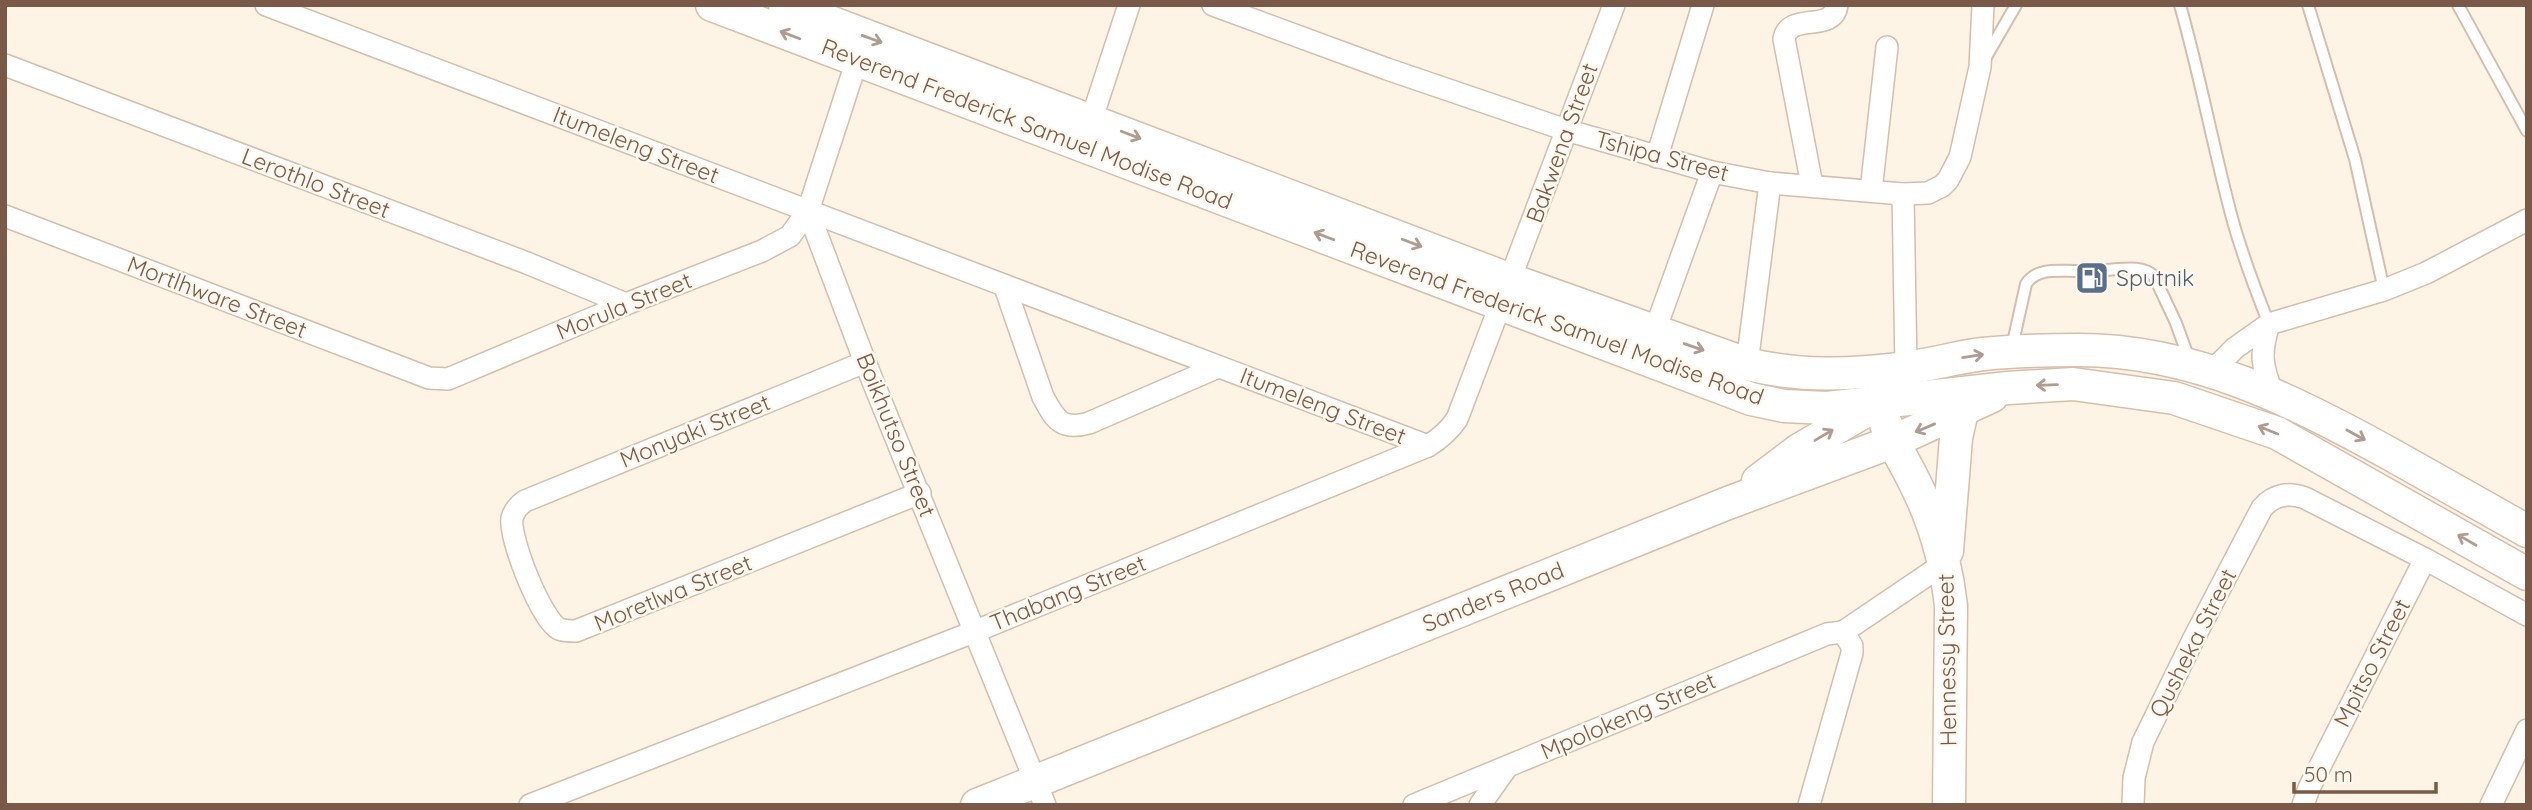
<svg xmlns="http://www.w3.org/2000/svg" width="2532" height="810" font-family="Quicksand,sans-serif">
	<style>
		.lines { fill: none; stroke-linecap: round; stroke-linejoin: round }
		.lane-casing { stroke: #d4bdad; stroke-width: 14 }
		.street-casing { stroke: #d4bdad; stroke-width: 24 }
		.secondary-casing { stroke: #d8bdaa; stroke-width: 35 }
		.lane { stroke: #fff; stroke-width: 10 }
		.street { stroke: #fff; stroke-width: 21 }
		.secondary { stroke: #fff; stroke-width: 32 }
		.oneway { stroke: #b09b91 }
		.labels { text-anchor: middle; stroke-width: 5; stroke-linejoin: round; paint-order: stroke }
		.street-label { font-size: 23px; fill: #7b5948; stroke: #fff8ee }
		.service-label { font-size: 23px; fill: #4e5e75; stroke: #fff8ee; text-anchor: start }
	</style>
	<rect width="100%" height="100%" fill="#fef4e6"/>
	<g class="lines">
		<defs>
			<g id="lane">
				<path d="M2180,5C2200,75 2213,147 2232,218C2242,254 2255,289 2269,324"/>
				<path d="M2308,5L2355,159L2384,290"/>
				<path d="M2458,5L2527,131"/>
				<path d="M1986,57L2016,5"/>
				<path d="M2106,270C2123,269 2142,265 2154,276L2176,323L2189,359"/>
				<path d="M2012,347L2026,284C2037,267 2059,271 2077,271"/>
			</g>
			<g id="street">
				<path d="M266,5L1428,446"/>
				<path d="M1213,5L1387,69L1566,130L1712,172L1770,183L1903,194L1928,193L1942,186L1948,180L1960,157L1980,67L1983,5"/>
				<path d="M5,65L527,263L626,304"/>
				<path d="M1091,121L1129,5"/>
				<path d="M1657,157L1703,5"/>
				<path d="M1812,185L1784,39C1789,11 1833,34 1837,5"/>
				<path d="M1871,191L1887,47"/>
				<path d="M1903,194L1906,368"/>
				<path d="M808,211L865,362L1045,805"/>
				<path d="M5,216L429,378L448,379L626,304L762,251L790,236L808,211L857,60"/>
				<path d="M1005,287L1043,397C1055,419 1061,431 1089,423L1218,367"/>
				<path d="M2269,324C2260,353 2261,365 2273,394"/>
				<path d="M1654,333L1712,172"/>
				<path d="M865,362L525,501C519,505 514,511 512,518C509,539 541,619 559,629C564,631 570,631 576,631L920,493"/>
				<path d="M1747,364L1770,183"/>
				<path d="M2213,370L2235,348L2269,324L2384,290L2426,273L2527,220"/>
				<path d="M1843,632L1945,563"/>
				<path d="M530,805L976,631L1428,446C1441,438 1449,431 1457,419L1614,5"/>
				<path d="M1414,805L1827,634L1843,632"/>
				<path d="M1480,805L1507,767"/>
				<path d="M1809,805L1852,653V646L1843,632"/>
				<path d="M2133,805L2134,778L2143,742L2194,638L2262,508C2274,494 2289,492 2305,498L2425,559L2527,615"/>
				<path d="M2303,805L2309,788L2425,559"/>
				<path d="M2491,805L2527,730"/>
			</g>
			<g id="secondary">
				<path d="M712,5L1751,399L1784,406L1827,408L2008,388L2073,384L2174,398L2277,433L2527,574"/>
				<path d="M785,5L1511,280L1747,364C1800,377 1851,375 1905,368C1931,365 1957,357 1983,354C2015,351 2048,350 2079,350C2194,350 2295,401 2392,455C2437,480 2482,506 2527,531"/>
				<path d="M1886,424C1892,443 1903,459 1912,477C1933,517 1946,561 1951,606L1949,805"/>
				<path d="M1758,481L1799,450L1872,407"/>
				<path d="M1947,551L1956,438L1962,411"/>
				<path d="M977,805L1728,503L1892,442L1992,396"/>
			</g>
		</defs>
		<use href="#lane" class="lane-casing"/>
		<use href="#street" class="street-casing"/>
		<use href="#secondary" class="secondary-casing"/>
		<use href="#lane" class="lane"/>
		<use href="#street" class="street"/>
		<use href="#secondary" class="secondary"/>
	</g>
	<defs><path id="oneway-shaft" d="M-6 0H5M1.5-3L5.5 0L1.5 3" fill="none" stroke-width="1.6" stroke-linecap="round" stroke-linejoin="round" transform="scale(1.75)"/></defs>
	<g class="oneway">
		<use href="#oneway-shaft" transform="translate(790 35) rotate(-159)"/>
		<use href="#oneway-shaft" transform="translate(872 39) rotate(20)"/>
		<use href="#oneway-shaft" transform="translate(1131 135) rotate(21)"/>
		<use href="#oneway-shaft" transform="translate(1324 236) rotate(-159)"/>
		<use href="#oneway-shaft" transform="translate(1412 243) rotate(21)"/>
		<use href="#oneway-shaft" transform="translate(1694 347) rotate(19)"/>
		<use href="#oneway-shaft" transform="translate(1973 356) rotate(-9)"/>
		<use href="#oneway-shaft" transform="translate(2047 385) rotate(178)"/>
		<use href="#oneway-shaft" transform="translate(1925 428) rotate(157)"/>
		<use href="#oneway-shaft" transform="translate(2268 430) rotate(-158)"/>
		<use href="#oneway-shaft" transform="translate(1824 435) rotate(-31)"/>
		<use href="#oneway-shaft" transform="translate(2356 435) rotate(29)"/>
		<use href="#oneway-shaft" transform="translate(2467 540) rotate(-150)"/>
	</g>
	<defs>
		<symbol id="fuel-square" viewBox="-11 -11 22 22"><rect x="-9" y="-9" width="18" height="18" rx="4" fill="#5c6f8a" stroke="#fff8ee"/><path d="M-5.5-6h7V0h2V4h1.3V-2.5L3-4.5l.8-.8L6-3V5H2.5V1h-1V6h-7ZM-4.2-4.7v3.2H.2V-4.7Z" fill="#fff"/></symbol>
	</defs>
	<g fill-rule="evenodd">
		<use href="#fuel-square" x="2073" y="259" width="38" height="38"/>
	</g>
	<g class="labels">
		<g class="street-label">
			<text transform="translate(1027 124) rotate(21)" y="8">Reverend Frederick Samuel Modise Road</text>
			<text transform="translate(1562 143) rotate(-70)" y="8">Bakwena Street</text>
			<text transform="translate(636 145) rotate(21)" y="8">Itumeleng Street</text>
			<text transform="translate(1662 156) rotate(15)" y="8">Tshipa Street</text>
			<text transform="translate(316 183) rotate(21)" y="8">Lerothlo Street</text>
			<text transform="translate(217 297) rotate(21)" y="8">Mortlhware Street</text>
			<text transform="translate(624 306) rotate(-22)" y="8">Morula Street</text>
			<text transform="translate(1557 323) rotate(20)" y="8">Reverend Frederick Samuel Modise Road</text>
			<text transform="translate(1323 406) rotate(21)" y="8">Itumeleng Street</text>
			<text transform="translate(695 431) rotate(-22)" y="8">Monyaki Street</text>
			<text transform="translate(896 435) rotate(68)" y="8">Boikhutso Street</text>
			<text transform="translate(673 593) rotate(-22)" y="8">Moretlwa Street</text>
			<text transform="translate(1068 593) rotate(-22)" y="8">Thabang Street</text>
			<text transform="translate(1493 597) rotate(-22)" y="8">Sanders Road</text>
			<text transform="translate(2193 643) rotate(-63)" y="8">Qusheka Street</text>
			<text transform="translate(1947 660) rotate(-91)" y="8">Hennessy Street</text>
			<text transform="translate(2372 663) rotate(-63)" y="8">Mpitso Street</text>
			<text transform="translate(1628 716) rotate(-23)" y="8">Mpolokeng Street</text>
		</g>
		<g class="service-label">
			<text x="2116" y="286">Sputnik</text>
		</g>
	</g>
	<rect width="2532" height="810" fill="none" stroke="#7b5948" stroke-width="14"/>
	<path d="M2294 782v10h142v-10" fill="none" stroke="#7b5948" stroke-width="3.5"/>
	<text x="2304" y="782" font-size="21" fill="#7b5948" stroke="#fff8ee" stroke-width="5" paint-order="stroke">50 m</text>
</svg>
